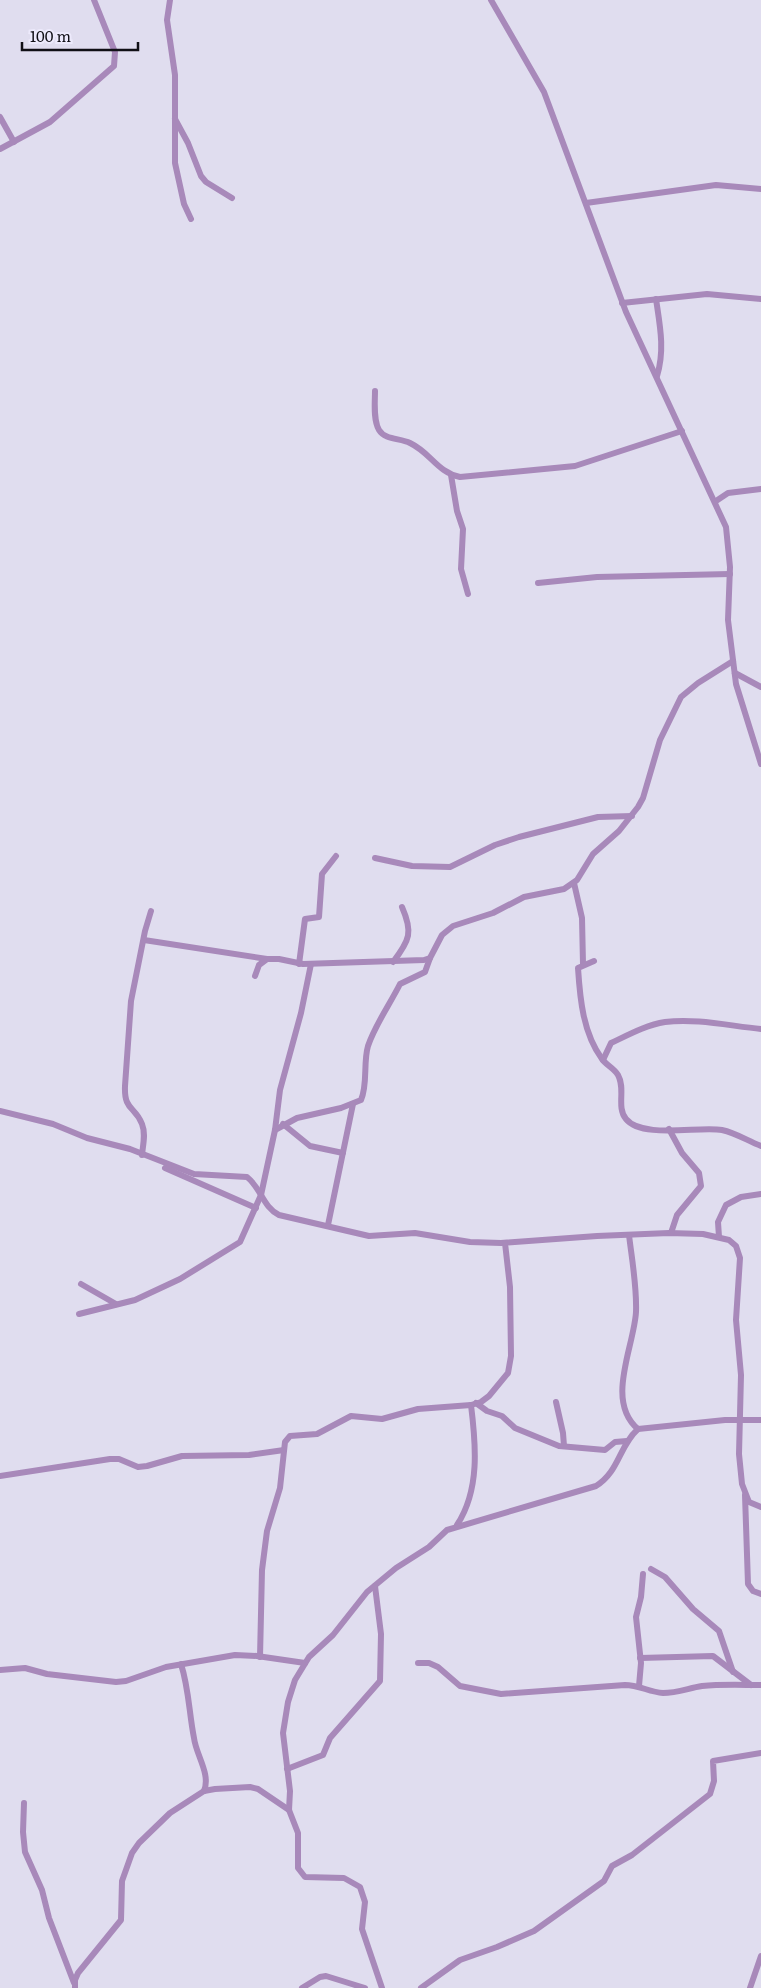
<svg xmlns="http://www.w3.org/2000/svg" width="761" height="1988" font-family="Literata,serif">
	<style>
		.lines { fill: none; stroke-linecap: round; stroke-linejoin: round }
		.minor { stroke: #a889ba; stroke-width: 6 }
	</style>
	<rect width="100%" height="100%" fill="#e0ddef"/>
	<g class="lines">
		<g class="minor">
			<path d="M170,0L167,20L175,75V163L184,204L191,219"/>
			<path d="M491,0L544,92L626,312L726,527L730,567L728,620L736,684L761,764"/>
			<path d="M0,117L14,142"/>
			<path d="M175,119L188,143L201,176L206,182L232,198"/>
			<path d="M0,149L50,122L114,66L115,52L94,0"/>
			<path d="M586,203L716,185L761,189"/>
			<path d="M656,299C660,326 665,350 657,376"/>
			<path d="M622,303L707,294L761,299"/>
			<path d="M375,391C375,402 373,420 379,430C385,440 400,438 410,443C431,453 437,472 460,477L575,466L682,431"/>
			<path d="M451,475L457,511L463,529L461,569L468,594"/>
			<path d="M716,501L728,493L761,489"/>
			<path d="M538,583L597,577L730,574"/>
			<path d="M735,673L761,687"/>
			<path d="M375,858L412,866L450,867L495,845L519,837L598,817L632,816"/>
			<path d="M574,883L582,918L583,964"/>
			<path d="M144,940L267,959"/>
			<path d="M594,961L578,968C580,999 583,1033 602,1059C606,1065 614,1068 618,1075C626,1089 616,1107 626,1119C642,1139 699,1126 722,1130C736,1133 748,1141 761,1146"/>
			<path d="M393,962C410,940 413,932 402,907"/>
			<path d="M299,964L305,919L319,917L322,874L336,856"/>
			<path d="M255,976L259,965L267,959H279L303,964L424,960L430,958L442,935L453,926L493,913L524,897L564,889L577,880L593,854L619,831L638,807L643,798L660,740L681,697L698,683L733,661"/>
			<path d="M603,1060L611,1043C628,1035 646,1025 665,1022C696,1018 730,1026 761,1029"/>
			<path d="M0,1111L53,1124L87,1138L130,1149L194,1174L247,1177C261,1188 263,1207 279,1215L369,1236L415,1233L470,1242L501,1243L597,1236L669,1233L703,1234L729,1240L736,1246L740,1258L736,1320L741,1375L739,1454L742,1484L749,1502L761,1507"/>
			<path d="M283,1124L310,1146L343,1153"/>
			<path d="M669,1129L682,1153L699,1173L701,1186L677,1215L671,1233"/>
			<path d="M275,1130L297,1118L341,1108L361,1100C368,1084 363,1063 368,1046C375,1025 390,1004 400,984L425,972L430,958"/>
			<path d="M142,1155C143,1144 146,1134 142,1124C135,1106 124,1111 125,1086L131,1001L145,931L151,911"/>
			<path d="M165,1168L256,1208"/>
			<path d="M328,1225L353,1104"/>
			<path d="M629,1235C632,1260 637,1287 636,1312C634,1347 605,1401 638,1429"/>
			<path d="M719,1237L718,1222L726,1205L741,1197L761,1194"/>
			<path d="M81,1284L116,1304"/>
			<path d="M79,1314L135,1300L180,1279L240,1242L261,1195L275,1130L280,1090L301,1013L311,964"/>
			<path d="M556,1402L563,1433L564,1446"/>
			<path d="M476,1403L487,1411L502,1416L515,1428L559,1446L605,1450L615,1442L627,1441"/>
			<path d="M0,1476L110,1459H119L138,1467L147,1466L182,1456L249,1455L284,1450"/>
			<path d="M745,1495L748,1584L753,1591L761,1594"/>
			<path d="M457,1525C480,1490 476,1445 471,1405"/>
			<path d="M651,1569L665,1577L693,1609L719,1631L733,1672"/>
			<path d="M260,1657L262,1570L267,1531L280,1488L285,1442L290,1436L317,1434L351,1416L382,1419L418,1409L471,1405L481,1402L489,1396L508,1373L511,1356L510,1287L505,1243"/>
			<path d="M640,1658L713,1656L751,1685"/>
			<path d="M418,1663H429L438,1667L460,1686L501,1694L625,1685C639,1685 649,1692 663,1693C677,1693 689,1688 702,1686C721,1684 742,1685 761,1685"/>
			<path d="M181,1664C189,1689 189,1713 194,1738C196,1755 211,1774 204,1791"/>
			<path d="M0,1670L25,1668L47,1674L116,1682L126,1681L166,1667L235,1655L257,1656L305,1663"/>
			<path d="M639,1686L641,1663L636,1617L641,1597L643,1574"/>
			<path d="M287,1769L323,1755L330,1738L380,1681L381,1634L375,1586"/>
			<path d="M24,1803L23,1832L25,1852L42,1890L49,1918L74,1983"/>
			<path d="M75,1988V1980L78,1973L121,1920L122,1881L132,1853L139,1843L170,1813L204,1791L215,1789L250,1787L258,1789L289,1810"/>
			<path d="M302,1988L320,1977L326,1976L365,1988"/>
			<path d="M382,1988L362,1929L365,1902L360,1887L344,1878L305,1877L298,1868V1833L289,1810L290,1791L283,1733L288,1702L295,1680L309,1657L333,1635L367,1592L396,1568L429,1547L447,1530L596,1486C619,1472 619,1446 638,1429L725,1420H761"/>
			<path d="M421,1988L460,1960L497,1947L534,1931L604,1881L612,1866L632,1855L710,1794L714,1781L713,1761L761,1753"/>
			<path d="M750,1988L761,1956"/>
		</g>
	</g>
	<path d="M22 42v8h116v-8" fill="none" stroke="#100f15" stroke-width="2.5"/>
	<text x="30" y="42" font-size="15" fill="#100f15" stroke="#edeafc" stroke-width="4" paint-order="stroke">100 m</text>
</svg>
